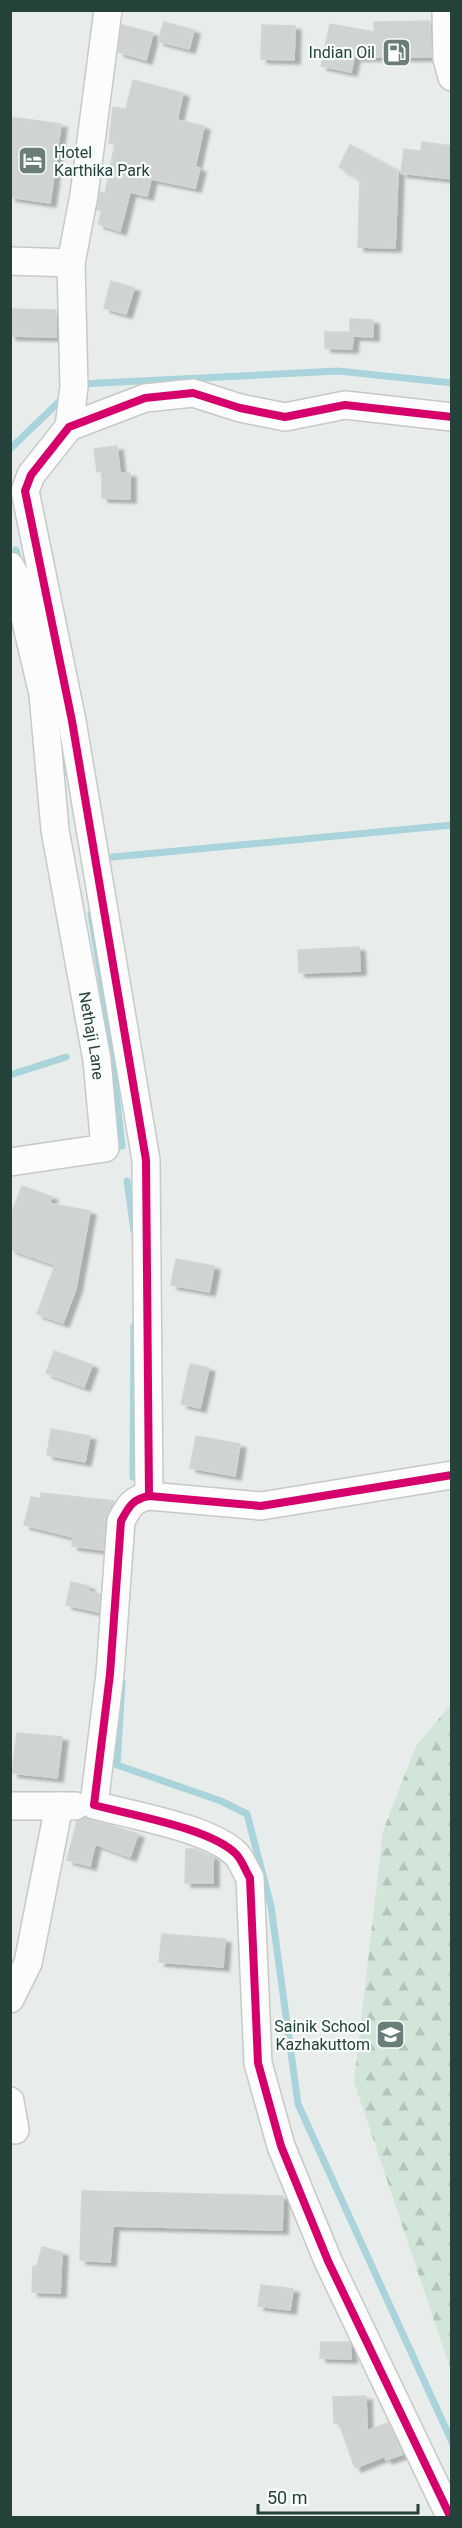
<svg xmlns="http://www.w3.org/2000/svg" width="462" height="2528" font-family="Roboto,sans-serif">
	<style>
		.forest { fill: url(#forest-firs) }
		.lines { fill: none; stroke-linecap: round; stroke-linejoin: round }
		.stream { stroke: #a9d4db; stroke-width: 7 }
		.building { fill: #cfd4d2; stroke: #d1d6d4; stroke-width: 1.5; filter: url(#shadow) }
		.minor-casing { stroke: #c5cac8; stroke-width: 30 }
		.minor { stroke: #fcfcfc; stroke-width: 27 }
		.cycleway-casing { stroke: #f7fbf9; stroke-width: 11 }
		.cycleway { stroke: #d6006c; stroke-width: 8 }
		.labels { text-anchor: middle; stroke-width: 4.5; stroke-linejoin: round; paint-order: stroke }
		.poi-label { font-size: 16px; fill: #24423a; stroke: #f7fbf9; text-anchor: end }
		.street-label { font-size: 16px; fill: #24423a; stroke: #f7fbf9 }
	</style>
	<defs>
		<pattern id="forest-firs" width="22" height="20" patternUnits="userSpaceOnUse" patternTransform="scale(1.5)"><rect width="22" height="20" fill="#d1e6d8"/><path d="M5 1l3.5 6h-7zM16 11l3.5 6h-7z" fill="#b3c6ba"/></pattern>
		<filter id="shadow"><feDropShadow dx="6" dy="4" stdDeviation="1.5" flood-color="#0004"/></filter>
	</defs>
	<rect width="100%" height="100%" fill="#e8edeb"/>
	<path class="forest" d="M451,1704V2371L354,2082L383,1831L416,1746Z"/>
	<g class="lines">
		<g class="stream">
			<path d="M80,384L338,371L452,383"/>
			<path d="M10,449L65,396"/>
			<path d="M16,550L19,562"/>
			<path d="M59,737L68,773"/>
			<path d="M113,857L452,825"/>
			<path d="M91,914L107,1014L122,1146"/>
			<path d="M10,1075L66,1057"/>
			<path d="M127,1181L134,1231"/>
			<path d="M133,1477L134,1326"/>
			<path d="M122,1682L117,1765L221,1801L247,1814L271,1906L298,2104L452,2442"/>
		</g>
	</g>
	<g class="building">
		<path d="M430,21L431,57H354L351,72L321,66L330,24L374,32V22Z"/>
		<path d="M164,22L194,30L189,49L158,41Z"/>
		<path d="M122,25L153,33L146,60L118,52Z"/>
		<path d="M262,25L295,26L294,60L261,59Z"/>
		<path d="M133,80L183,93L177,120L204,126L195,167L200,168L195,188L151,179L147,196L130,192L120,231L98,224L102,211L97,210L100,192L105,193L115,144L109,143L113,107L126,109Z"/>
		<path d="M10,117L61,124L50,203L10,197Z"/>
		<path d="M422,142L452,146V179L401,173L404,149L421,151Z"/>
		<path d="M350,145L398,171L395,248L358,247L360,179L339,167Z"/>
		<path d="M111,281L134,288L126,314L104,308Z"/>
		<path d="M10,309L56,310V337L10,336Z"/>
		<path d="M350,319L373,320V337L353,336L352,349L325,348V332H350Z"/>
		<path d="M117,446L120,473H130V499L102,498V471L97,472L94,449Z"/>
		<path d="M359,947L360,971L299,973L298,950Z"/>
		<path d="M22,1186L52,1197L49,1203L90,1211L76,1288L63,1323L37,1314L55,1265L10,1249V1218Z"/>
		<path d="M176,1259L214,1266L209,1292L171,1285Z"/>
		<path d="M54,1351L92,1365L84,1387L46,1373Z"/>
		<path d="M190,1364L209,1368L200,1408L181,1404Z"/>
		<path d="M51,1429L90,1436L85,1462L47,1455Z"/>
		<path d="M196,1436L240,1444L235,1476L190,1468Z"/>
		<path d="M41,1493L114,1501L105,1519L103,1550L72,1546L73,1537L24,1525L31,1497L41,1499Z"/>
		<path d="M71,1582L89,1586L88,1591L100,1594L99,1612L66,1605Z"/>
		<path d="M17,1733L62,1737L57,1778L12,1773Z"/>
		<path d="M85,1818L138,1834L130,1857L95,1844L90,1866L67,1860L77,1821Z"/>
		<path d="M186,1849H195L213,1857V1883H185Z"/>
		<path d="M162,1934L225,1939L223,1967L159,1962Z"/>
		<path d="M82,2191L283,2196L282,2230L113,2226L110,2262L80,2260Z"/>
		<path d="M42,2247L62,2252L60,2293L32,2292L33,2266H37Z"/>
		<path d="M261,2285L293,2289L290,2310L258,2306Z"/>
		<path d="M321,2342H350L351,2359L320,2358Z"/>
		<path d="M366,2396L367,2431L388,2423L403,2454L386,2460L385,2456L355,2468L339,2423H334L333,2397Z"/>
	</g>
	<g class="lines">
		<defs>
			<g id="minor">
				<path d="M446,10L447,59L452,77"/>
				<path d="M10,261L71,263"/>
				<path d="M69,427L74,387L71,263L84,195L108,10"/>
				<path id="s1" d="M10,566L15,575L43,694L55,830L97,1060L105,1148L10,1162"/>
				<path d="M149,1496L146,1160L72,721L25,491L31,475L69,427L145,398L193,393L240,408L285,417L345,405L452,417"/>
				<path d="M10,1806H75"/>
				<path d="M10,1999L28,1963L59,1806"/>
				<path d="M10,2101L15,2130"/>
				<path d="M451,2518L328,2261L281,2146L258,2063L250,1878C245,1870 242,1860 236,1854C210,1828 131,1815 94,1805L110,1674L121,1521C129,1506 133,1499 149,1496L261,1506L452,1475"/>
			</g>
		</defs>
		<use href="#minor" class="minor-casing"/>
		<use href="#minor" class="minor"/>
		<defs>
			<g id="cycleway">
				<path d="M149,1496L146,1160L72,721L25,491L31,475L69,427L145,398L193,393L240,408L285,417L345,405L452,417"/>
				<path d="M451,2518L328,2261L281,2146L258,2063L250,1878C245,1870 242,1860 236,1854C210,1828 131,1815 94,1805L110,1674L121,1521C129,1506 133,1499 149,1496L261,1506L452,1475"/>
			</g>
		</defs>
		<use href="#cycleway" class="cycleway-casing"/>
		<use href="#cycleway" class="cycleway"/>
	</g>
	<defs>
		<symbol id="fuel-square" viewBox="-11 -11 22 22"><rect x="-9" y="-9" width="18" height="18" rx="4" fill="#697e78" stroke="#f7fbf9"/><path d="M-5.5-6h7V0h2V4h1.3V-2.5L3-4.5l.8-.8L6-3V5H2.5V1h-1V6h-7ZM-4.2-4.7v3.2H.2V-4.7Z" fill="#fff"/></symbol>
		<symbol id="hotel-square" viewBox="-11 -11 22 22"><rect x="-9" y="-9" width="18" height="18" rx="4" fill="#697e78" stroke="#f7fbf9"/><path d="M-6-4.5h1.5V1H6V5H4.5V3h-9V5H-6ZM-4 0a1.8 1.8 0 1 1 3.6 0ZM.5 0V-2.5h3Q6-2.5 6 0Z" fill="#fff"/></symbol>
		<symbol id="school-square" viewBox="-11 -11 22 22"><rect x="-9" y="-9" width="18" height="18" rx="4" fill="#697e78" stroke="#f7fbf9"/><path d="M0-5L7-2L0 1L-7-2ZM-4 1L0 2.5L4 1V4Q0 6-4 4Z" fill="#fff"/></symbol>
	</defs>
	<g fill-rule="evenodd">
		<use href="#fuel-square" x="380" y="36" width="33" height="33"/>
		<use href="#hotel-square" x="16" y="144" width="33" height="33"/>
		<use href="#school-square" x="374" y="2018" width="33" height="33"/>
	</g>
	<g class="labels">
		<g class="poi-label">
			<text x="375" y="58">Indian Oil</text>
			<text x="54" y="158" text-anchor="start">Hotel<tspan x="54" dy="18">Karthika Park</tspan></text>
			<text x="370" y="2032">Sainik School<tspan x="370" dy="18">Kazhakuttom</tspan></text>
		</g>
		<g class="street-label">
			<text dy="6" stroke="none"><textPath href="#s1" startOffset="478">Nethaji Lane</textPath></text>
		</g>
	</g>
	<rect width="462" height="2528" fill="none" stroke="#24423a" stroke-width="24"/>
	<path d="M258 2504v9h160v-9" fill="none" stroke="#24423a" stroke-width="3"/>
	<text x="267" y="2504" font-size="18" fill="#24423a" stroke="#f7fbf9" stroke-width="4.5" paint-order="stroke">50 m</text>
</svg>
